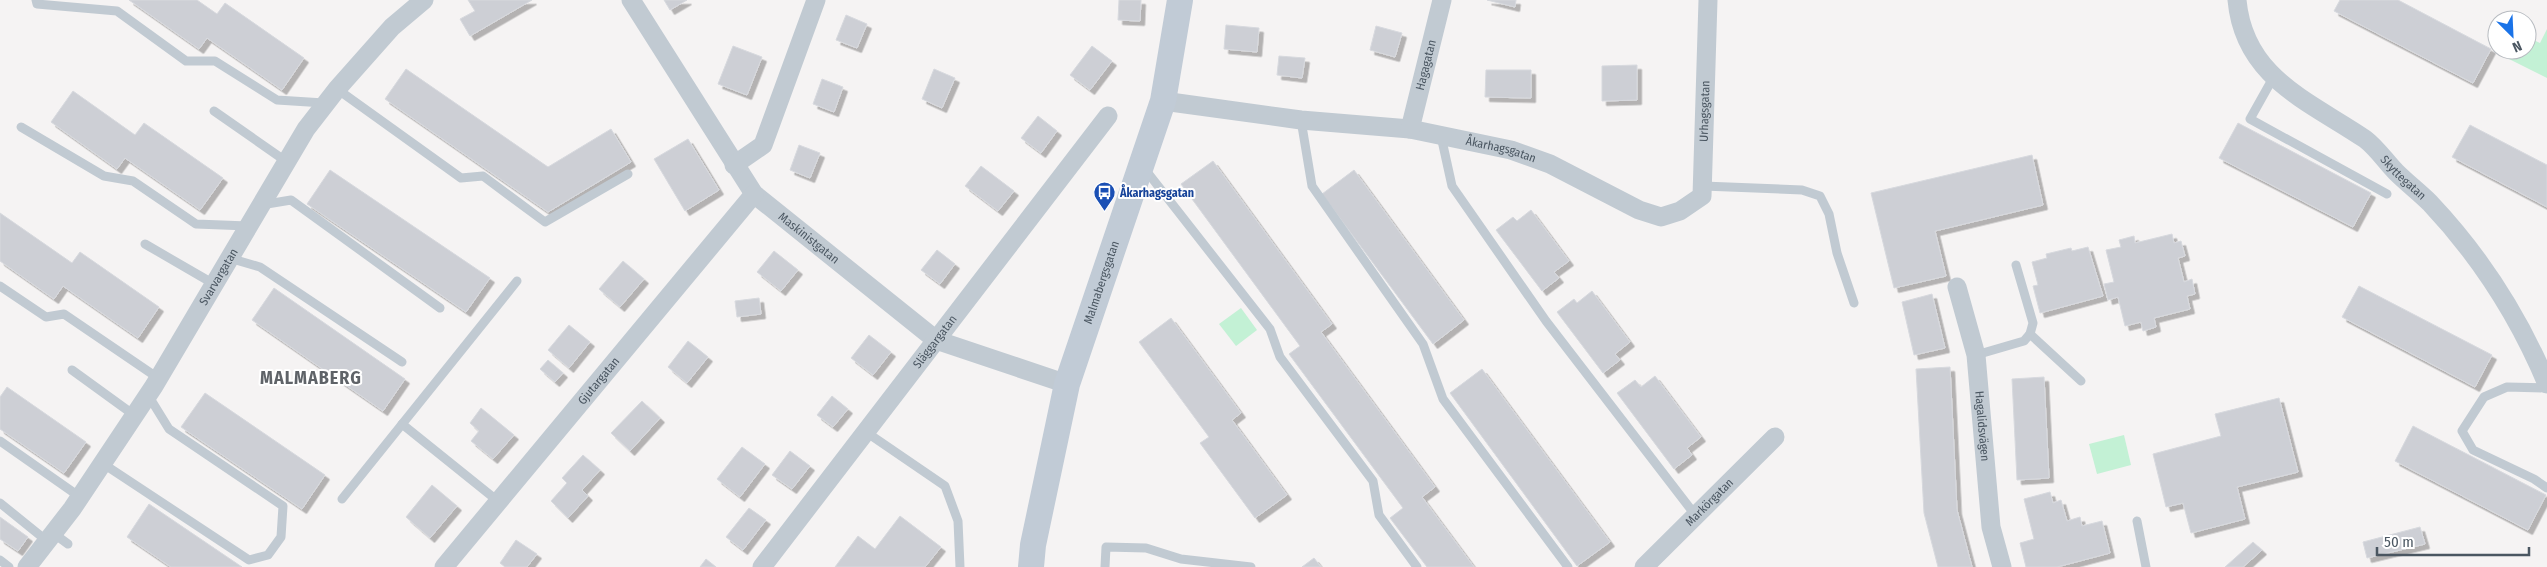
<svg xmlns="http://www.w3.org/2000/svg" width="2547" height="567" font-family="'Fira Sans Condensed',sans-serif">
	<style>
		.green { fill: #c3f1d5 }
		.building { fill: #cdcfd5; stroke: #d7d9de; filter: url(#shadow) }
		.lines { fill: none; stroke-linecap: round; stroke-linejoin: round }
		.service { stroke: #c1cad2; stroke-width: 9 }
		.minor { stroke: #c1cad2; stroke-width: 19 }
		.secondary { stroke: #c1cbd6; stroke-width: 26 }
		.labels { text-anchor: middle; stroke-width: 4; stroke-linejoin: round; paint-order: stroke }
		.street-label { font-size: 12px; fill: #4a5661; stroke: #fff }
		.transit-label { font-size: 12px; font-weight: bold; fill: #164399; stroke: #fff; text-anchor: start }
		.district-label { font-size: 18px; font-weight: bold; letter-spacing: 1px; fill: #5f6368; stroke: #fff }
	</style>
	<defs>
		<filter id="shadow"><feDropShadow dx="4.5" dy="4.5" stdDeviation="0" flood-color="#0004"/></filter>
	</defs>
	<rect width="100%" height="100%" fill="#f5f3f3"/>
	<g class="green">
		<path d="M2547,29V78L2499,54L2501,50H2527V37L2540,43Z"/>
		<path d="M1241,308L1257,330L1236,346L1219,324Z"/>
		<path d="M2124,435L2131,465L2097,474L2089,444Z"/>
	</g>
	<g class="building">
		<path d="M129,0H197L217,14L225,3L304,58L282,90L207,38L199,49Z"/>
		<path d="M468,0H532L470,36L460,19L475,11Z"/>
		<path d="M664,0H687L670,10Z"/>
		<path d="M1119,0H1141L1140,21L1118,20Z"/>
		<path d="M1487,0H1516L1515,7Z"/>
		<path d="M2340,0H2398L2491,49L2473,83L2334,11Z"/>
		<path d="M846,15L867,24L857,48L836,40Z"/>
		<path d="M1226,25L1259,28L1257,52L1224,49Z"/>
		<path d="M1376,26L1402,33L1395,57L1370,50Z"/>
		<path d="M733,46L762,57L747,95L718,84Z"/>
		<path d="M1092,46L1112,61L1090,90L1070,75Z"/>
		<path d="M1279,56L1305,58L1302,78L1277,75Z"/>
		<path d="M1637,65V100L1602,101V66Z"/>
		<path d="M406,69L548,167L611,129L631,162L548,212L385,99Z"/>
		<path d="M934,69L955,78L942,108L922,99Z"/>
		<path d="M1486,70H1531V98L1485,97Z"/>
		<path d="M822,79L843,87L834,112L813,104Z"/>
		<path d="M73,91L135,135L144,123L223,178L200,210L125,158L117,169L51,122Z"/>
		<path d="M1038,116L1057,131L1041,153L1021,138Z"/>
		<path d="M2238,123L2371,193L2353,227L2219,158Z"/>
		<path d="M2470,125L2547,165V207L2452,157Z"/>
		<path d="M688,139L719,190L685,211L654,159Z"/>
		<path d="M799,145L820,153L810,178L790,170Z"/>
		<path d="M2032,155L2043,205L1935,231L1946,276L1894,288L1871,193Z"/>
		<path d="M1213,161L1332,324L1321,332L1435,487L1422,497L1474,567H1427L1390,518L1403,508L1289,354L1300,346L1181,184Z"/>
		<path d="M981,166L1014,191L998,211L965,186Z"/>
		<path d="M330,170L490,278L466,312L307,204Z"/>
		<path d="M1354,170L1464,320L1433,344L1322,194Z"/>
		<path d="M1531,210L1569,261L1554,272L1559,278L1542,291L1496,230L1513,217L1517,221Z"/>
		<path d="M0,213L72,263L80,252L159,307L138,338L63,286L54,299L0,261Z"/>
		<path d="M2172,234L2174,243L2181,241L2185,256L2178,258L2184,282L2192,279L2195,294L2187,296L2190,309L2154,318L2156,327L2143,331L2141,322L2125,326L2118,297L2108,300L2104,284L2114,282L2106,250L2121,247L2119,240L2134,236L2135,243Z"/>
		<path d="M2088,247L2103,296L2040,313L2033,286L2038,285L2032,262L2047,258L2046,254L2071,248L2072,251Z"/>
		<path d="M937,250L955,264L940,284L921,270Z"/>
		<path d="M774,251L798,270L781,291L757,272Z"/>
		<path d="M623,261L644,279L620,307L599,289Z"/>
		<path d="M2359,286L2492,355L2475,387L2342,317Z"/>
		<path d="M274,288L405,379L383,411L252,320Z"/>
		<path d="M1592,291L1630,342L1615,354L1620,360L1603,373L1557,312L1574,299L1577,303Z"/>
		<path d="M1932,294L1945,348L1914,355L1902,302Z"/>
		<path d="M759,298L761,314L737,317L735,301Z"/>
		<path d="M1171,318L1241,413L1232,420L1287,495L1255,518L1200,443L1209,437L1139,342Z"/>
		<path d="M569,325L590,342L569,368L548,350Z"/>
		<path d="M869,335L891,352L873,375L851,358Z"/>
		<path d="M688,341L708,357L687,383L668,367Z"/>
		<path d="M548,360L563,373L555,382L540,369Z"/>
		<path d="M1950,367L1957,510L1972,567H1938L1924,513L1916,369Z"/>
		<path d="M1482,369L1610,542L1577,566L1450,393Z"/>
		<path d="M1655,376L1701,437L1687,448L1692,455L1674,469L1617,393L1635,380L1641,387Z"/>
		<path d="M2044,377L2049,478L2017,480L2012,379Z"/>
		<path d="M7,387L86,442L64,473L0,429V397Z"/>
		<path d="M205,393L325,475L302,509L181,427Z"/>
		<path d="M832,396L848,409L833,427L817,415Z"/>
		<path d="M2279,398L2298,472L2237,487L2245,519L2191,533L2183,503L2166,507L2153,454L2221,436L2215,414Z"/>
		<path d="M642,401L660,418L630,451L611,433Z"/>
		<path d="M481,408L514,435L493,459L471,441L479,431L470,423Z"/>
		<path d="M2413,426L2546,495L2528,530L2395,461Z"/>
		<path d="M742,447L765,464L740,497L717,479Z"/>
		<path d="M790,451L810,466L792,489L772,475Z"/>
		<path d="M583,455L600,470L582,490L588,496L568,518L551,501L567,483L562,478Z"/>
		<path d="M432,485L457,506L430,538L406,517Z"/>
		<path d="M2050,492L2053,503L2061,500L2067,521L2080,517L2082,526L2102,521L2110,553L2057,567H2026L2020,543L2034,539L2024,499Z"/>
		<path d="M149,504L242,567H171L127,537Z"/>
		<path d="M749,508L766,520L743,550L726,537Z"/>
		<path d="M900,516L941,547L925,567H835L858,536L875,549Z"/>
		<path d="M0,517L28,537L18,551L0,539Z"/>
		<path d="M2420,527L2425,544L2367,558L2363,542Z"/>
		<path d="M516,540L537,554L527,567H505L500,563Z"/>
		<path d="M2253,542L2262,550L2252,559L2243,567H2225Z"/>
		<path d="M1314,558L1321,567H1302Z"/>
		<path d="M706,559L716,567H700Z"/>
	</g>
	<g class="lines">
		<g class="service">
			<path d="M36,0L37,4L117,11L186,61H215L277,100L324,103"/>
			<path d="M2273,78L2250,119L2387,194"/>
			<path d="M337,89L461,178L483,176L545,222L628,174"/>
			<path d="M214,111L287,162"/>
			<path d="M1301,120L1312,186L1423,344L1443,399L1568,567"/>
			<path d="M21,127L104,176L133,181L196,224L248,226"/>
			<path d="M1441,136L1452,186L1546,321L1696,516"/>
			<path d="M1144,168L1270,329L1280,357L1373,481L1379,515L1417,567"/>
			<path d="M1703,186L1802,190L1820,196L1829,214L1837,253L1854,303"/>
			<path d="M261,205L291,200L440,308"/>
			<path d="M145,244L214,284"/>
			<path d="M229,258L260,267L402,362"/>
			<path d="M2016,265L2033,323L2030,334L2081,381"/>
			<path d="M0,286L46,317L64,314L158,378"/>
			<path d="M1976,355L2024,341L2030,334"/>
			<path d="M72,370L134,415"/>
			<path d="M2547,388L2507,387L2484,397L2462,431L2473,450L2534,479L2547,488"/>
			<path d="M402,424L499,502"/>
			<path d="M866,432L945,486L958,521L960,567"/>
			<path d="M0,441L80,497"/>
			<path d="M102,463L249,560L268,555L281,537L283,506L169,429L148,395"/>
			<path d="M342,499L517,281"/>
			<path d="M0,503L47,541"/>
			<path d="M2137,521L2146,567"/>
			<path d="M53,533L68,544"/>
			<path d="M0,560L9,567"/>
			<path d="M1105,567L1106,547L1146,548L1181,559L1251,567"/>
		</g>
		<g class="minor">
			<path id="s1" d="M631,0L754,194L936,340L1067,384"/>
			<path id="s2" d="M2237,0C2244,78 2309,101 2365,139C2377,148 2386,162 2396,172C2407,183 2419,192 2430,203C2480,256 2519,317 2547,384"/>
			<path id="s3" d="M1163,101L1301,120L1410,129L1511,150L1550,164L1639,210L1661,217L1680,211L1702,196L1708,0"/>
			<path id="s4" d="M1410,129L1442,0"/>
			<path d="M734,165L763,145L816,0"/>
			<path id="s5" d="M1957,287L1976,355L1991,527L2002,567"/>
			<path id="s6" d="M27,567L72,509L154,386L306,129L337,89L392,27L424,0"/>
			<path id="s7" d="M444,567L754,194"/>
			<path id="s8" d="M762,567L1108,116"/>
			<path id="s9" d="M1644,567L1775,437"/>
		</g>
		<path class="secondary" id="s10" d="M1031,567L1033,545L1067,384L1163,101L1180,0"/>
	</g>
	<defs>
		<symbol id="bus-pin" viewBox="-11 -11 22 30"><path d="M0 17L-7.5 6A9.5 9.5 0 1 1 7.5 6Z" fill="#1a4fb4" stroke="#fff"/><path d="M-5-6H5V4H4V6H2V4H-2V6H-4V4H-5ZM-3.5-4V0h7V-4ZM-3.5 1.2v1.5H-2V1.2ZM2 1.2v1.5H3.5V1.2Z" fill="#fff"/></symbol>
	</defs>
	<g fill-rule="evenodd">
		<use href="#bus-pin" x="1092" y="180" width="25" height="34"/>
	</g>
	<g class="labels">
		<g class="street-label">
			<text dy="4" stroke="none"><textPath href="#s4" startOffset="66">Hagagatan</textPath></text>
			<text dy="4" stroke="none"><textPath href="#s3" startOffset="648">Urhagsgatan</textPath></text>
			<text dy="4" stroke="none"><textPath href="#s3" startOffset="342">Åkarhagsgatan</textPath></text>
			<text dy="4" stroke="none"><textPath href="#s2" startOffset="252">Skyttegatan</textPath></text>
			<text dy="4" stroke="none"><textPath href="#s1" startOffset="300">Maskinistgatan</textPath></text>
			<text dy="4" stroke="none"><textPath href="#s6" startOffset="348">Svarvargatan</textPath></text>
			<text dy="4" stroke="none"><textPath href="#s10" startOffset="294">Malmabergsgatan</textPath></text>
			<text dy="4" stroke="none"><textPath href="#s8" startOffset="284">Släggargatan</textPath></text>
			<text dy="4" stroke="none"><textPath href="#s7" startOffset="242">Gjutargatan</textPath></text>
			<text dy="4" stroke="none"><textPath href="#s5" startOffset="142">Hagalidsvägen</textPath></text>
			<text dy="4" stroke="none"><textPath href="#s9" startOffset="92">Markörgatan</textPath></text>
		</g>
		<g class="transit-label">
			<text x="1120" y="197">Åkarhagsgatan</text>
		</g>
		<g class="district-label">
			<text x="311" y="384">MALMABERG</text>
		</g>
	</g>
	<g transform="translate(2512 35) rotate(156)"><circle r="24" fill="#ffffff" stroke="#b7bbc0"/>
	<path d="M0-4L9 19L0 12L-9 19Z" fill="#1a73e8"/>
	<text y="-8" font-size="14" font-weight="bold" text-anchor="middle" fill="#4a5661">N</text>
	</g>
	<path d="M2377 547v8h152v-8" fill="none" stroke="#4a5661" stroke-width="2.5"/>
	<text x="2384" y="547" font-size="15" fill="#4a5661" stroke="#ffffff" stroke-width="4" paint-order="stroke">50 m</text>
</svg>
